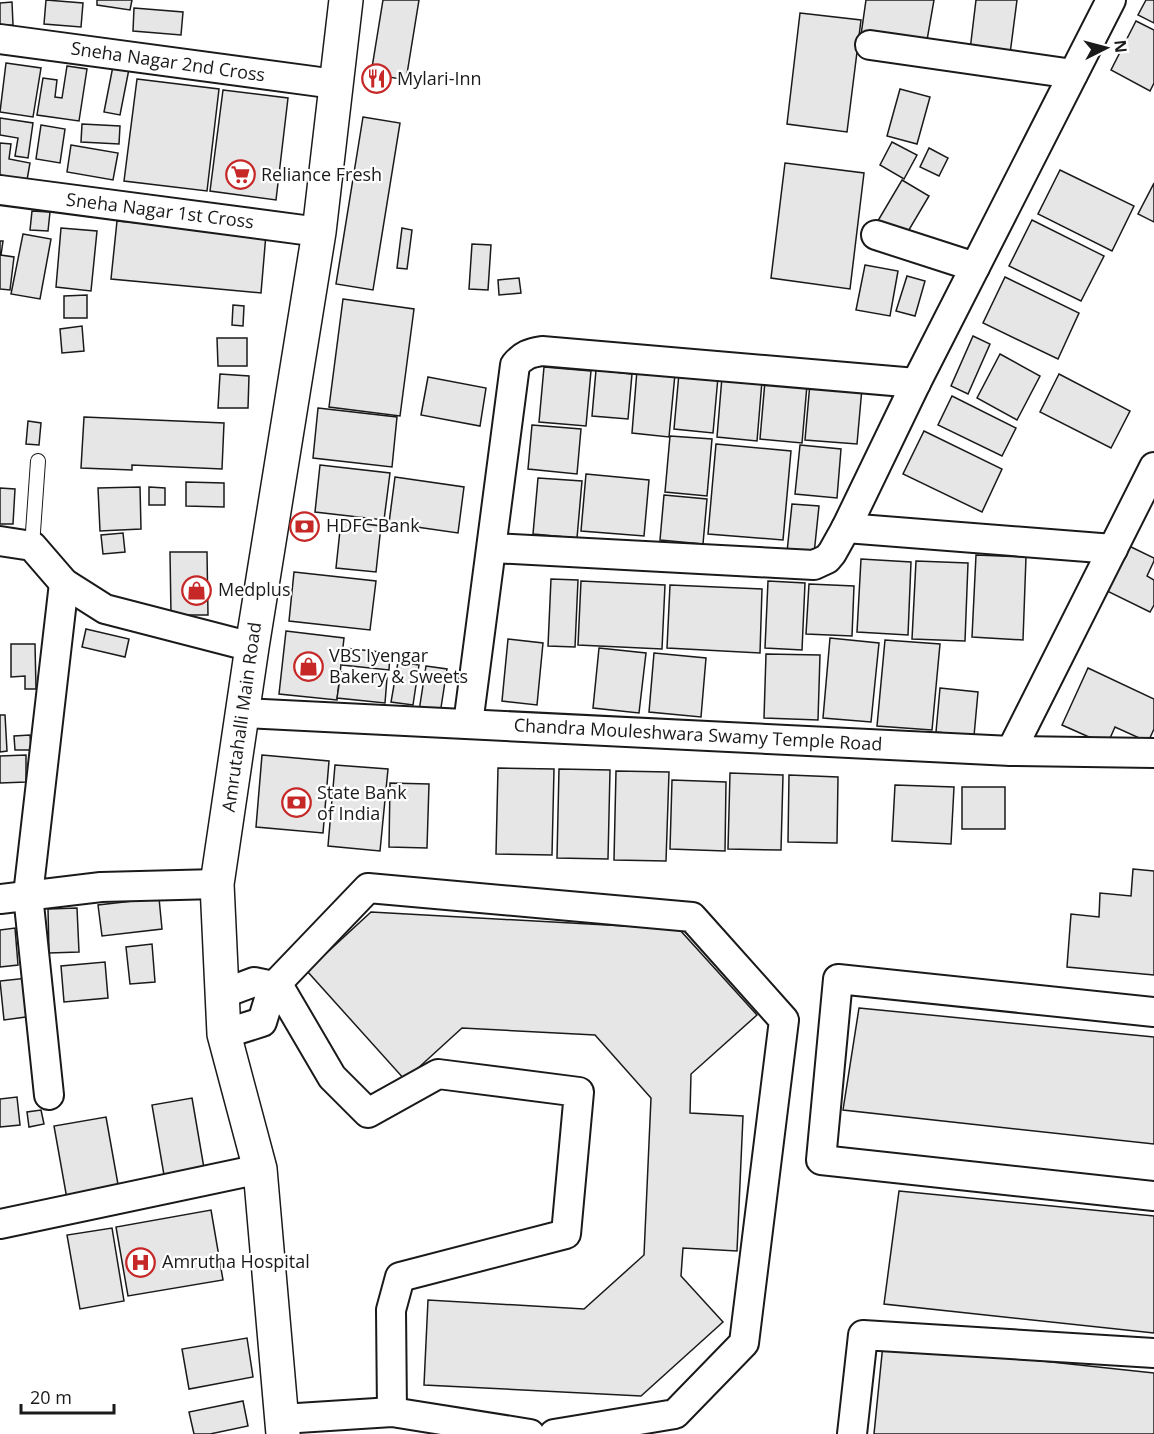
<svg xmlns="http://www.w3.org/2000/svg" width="1154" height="1434" font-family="'Open Sans',sans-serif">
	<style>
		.building { fill: #e6e6e6; stroke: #1a1a1a; stroke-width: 1.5 }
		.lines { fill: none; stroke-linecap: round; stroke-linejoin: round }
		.lane-casing { stroke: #1a1a1a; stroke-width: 16 }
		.street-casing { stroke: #1a1a1a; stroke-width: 32 }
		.secondary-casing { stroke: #1a1a1a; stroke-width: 36 }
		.lane { stroke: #fff; stroke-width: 14 }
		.street { stroke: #fff; stroke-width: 28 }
		.secondary { stroke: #fff; stroke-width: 33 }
		.labels { text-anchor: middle; stroke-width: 4.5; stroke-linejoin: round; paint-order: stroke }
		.street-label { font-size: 18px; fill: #1a1a1a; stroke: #fff }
		.poi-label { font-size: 18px; fill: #1a1a1a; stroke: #fff; text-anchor: start }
	</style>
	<rect width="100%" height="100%" fill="#fff"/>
	<g class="building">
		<path d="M46,0L83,3L81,27L44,24Z"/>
		<path d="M97,0H132L130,10L97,5Z"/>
		<path d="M383,0H419L406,80L371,74Z"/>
		<path d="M866,0H934L926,46L861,35Z"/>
		<path d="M976,0H1017L1010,54L970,50Z"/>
		<path d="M1146,0H1154V23L1138,15Z"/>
		<path d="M12,2L13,25L0,26V3Z"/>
		<path d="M134,8L183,12L181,35L133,31Z"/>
		<path d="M800,13L861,20L847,132L787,124Z"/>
		<path d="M1136,21L1154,30V83L1150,91L1111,70Z"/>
		<path d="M6,63L41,68L33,117L0,112Z"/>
		<path d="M67,66L87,69L79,121L37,115L43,78L57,80L55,97L62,98Z"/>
		<path d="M113,66L129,69L120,115L104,112Z"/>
		<path d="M137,79L219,89L207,191L124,181Z"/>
		<path d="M900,89L930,97L917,144L887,136Z"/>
		<path d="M223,90L288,98L276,200L210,191Z"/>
		<path d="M363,117L400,123L373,290L336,284Z"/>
		<path d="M0,118L33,123L28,158L15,156L18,138L0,135Z"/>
		<path d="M82,124L120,126L119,144L81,142Z"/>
		<path d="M41,125L65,129L60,163L36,159Z"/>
		<path d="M892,142L917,155L904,179L880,165Z"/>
		<path d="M0,143L11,144L9,159L30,163L27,180L0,175Z"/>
		<path d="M71,145L118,153L113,180L67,172Z"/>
		<path d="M929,148L948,158L939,176L920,167Z"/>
		<path d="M785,163L864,173L850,289L771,278Z"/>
		<path d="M1060,170L1134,206L1112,251L1038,214Z"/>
		<path d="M902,180L929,196L903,240L876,224Z"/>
		<path d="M1154,183V222L1138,214Z"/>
		<path d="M32,211L50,212L48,231L30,230Z"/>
		<path d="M1032,220L1104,256L1081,301L1009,266Z"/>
		<path d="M117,221L266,234L261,293L111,279Z"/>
		<path d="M61,228L97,231L91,291L56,287Z"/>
		<path d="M402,228L412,230L407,269L397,268Z"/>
		<path d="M23,234L51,239L40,299L11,294Z"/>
		<path d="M0,241H3L1,255L14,257L10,290L0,289Z"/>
		<path d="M472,244L491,245L488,290L469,289Z"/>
		<path d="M865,265L898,271L890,316L856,310Z"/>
		<path d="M907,276L925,281L915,316L896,311Z"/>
		<path d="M1005,277L1079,313L1058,359L983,323Z"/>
		<path d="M519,278L521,293L499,295L498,280Z"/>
		<path d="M87,295V318H64V296Z"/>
		<path d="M343,299L414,309L400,416L329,407Z"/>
		<path d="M233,305L244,306L243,326L232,325Z"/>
		<path d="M82,326L84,351L62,353L60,329Z"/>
		<path d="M973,336L990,344L968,394L951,386Z"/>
		<path d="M217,338H247V366H218Z"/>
		<path d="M1000,354L1040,376L1017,420L977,398Z"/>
		<path d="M544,367L591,371L586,426L539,422Z"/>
		<path d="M596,370L632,374L628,419L592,416Z"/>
		<path d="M637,370L675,374L669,437L632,433Z"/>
		<path d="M679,373L718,377L713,433L674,429Z"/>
		<path d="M220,374L249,376L248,408H218Z"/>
		<path d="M1059,374L1130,411L1111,448L1040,412Z"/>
		<path d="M428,377L486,388L480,426L421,415Z"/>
		<path d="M722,377L762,381L757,441L717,437Z"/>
		<path d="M765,381L807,385L802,443L760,439Z"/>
		<path d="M810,383L862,388L857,444L805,440Z"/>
		<path d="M952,396L1016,428L1002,456L938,425Z"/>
		<path d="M318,408L397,417L392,467L313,458Z"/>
		<path d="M84,417L224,423L222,469L132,465V470L81,468Z"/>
		<path d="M28,421L41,423L39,445L26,444Z"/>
		<path d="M532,425L581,429L577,474L528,469Z"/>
		<path d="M924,431L1002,469L982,512L903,474Z"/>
		<path d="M670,436L712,439L707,496L665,492Z"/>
		<path d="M716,444L791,451L783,540L708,534Z"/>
		<path d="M800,445L841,449L837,498L795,494Z"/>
		<path d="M320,465L390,473L384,520L315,512Z"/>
		<path d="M586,474L649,480L644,536L581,531Z"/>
		<path d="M395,477L464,487L458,533L389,523Z"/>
		<path d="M538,478L582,481L577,538L533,534Z"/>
		<path d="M186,482L224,483V507L186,506Z"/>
		<path d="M140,487L141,529L100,531L98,488Z"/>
		<path d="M149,487L165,488V505H149Z"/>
		<path d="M0,488L15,489L13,524H0Z"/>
		<path d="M664,495L707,499L703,544L660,540Z"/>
		<path d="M792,504L819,506L814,554L787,552Z"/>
		<path d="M341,521L381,526L376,572L336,568Z"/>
		<path d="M123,533L125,552L103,554L101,535Z"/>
		<path d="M1127,545L1154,558V561L1147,576L1154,580V605L1150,612L1105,590Z"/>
		<path d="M170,552H207L208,615H171Z"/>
		<path d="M976,555L1026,557L1023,640L972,637Z"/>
		<path d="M861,559L911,562L908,635L857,632Z"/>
		<path d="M916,561L968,563L965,641L912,639Z"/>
		<path d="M294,572L376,581L370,630L289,621Z"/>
		<path d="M551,579L578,580L575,647L548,646Z"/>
		<path d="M581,581L665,585L662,649L578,645Z"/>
		<path d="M768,581L805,583L802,650L765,648Z"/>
		<path d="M809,584L854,586L852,636L806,634Z"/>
		<path d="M670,585L762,589L760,653L667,648Z"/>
		<path d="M86,629L129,639L125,657L82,647Z"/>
		<path d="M286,631L344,638L337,700L279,694Z"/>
		<path d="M830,638L879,643L871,722L823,718Z"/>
		<path d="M508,639L543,643L537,705L502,701Z"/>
		<path d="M885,640L940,644L932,730L877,726Z"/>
		<path d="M11,644H35L36,689H25V676L11,677Z"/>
		<path d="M344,648L390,653L389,670L342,665Z"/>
		<path d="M599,648L646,653L639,713L593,708Z"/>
		<path d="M654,653L706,658L701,717L649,712Z"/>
		<path d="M766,654L820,655L818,720L764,718Z"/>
		<path d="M398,662L419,665L413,705L391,702Z"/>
		<path d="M426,666L447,669L440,714L419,711Z"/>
		<path d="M1088,668L1154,699V729L1148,742L1115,727L1107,745L1062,725Z"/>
		<path d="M341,672L387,678L385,703L337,698Z"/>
		<path d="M940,688L978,692L974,736L936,732Z"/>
		<path d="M0,715H5L7,751L0,752Z"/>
		<path d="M30,735L31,750H15L14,736Z"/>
		<path d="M26,755V782L0,783V756Z"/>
		<path d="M262,755L329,761L323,833L256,827Z"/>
		<path d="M335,765L388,769L380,851L328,846Z"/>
		<path d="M498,768L554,769L552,855L496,854Z"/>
		<path d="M559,769L610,770L608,859L557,858Z"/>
		<path d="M616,771L669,772L666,861L614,860Z"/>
		<path d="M730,773L783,775L781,850L728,849Z"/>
		<path d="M789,775L838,777L837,843L788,842Z"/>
		<path d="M672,780L726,782L725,851L670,849Z"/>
		<path d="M390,783L429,784L427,848L389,847Z"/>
		<path d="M895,785L954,787L951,844L892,841Z"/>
		<rect x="962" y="787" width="43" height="42"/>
		<path d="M1133,869L1154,871V975L1067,967L1071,914L1099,917L1100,893L1131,896Z"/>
		<path d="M159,898L162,929L102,936L98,905Z"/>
		<path d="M77,908L79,952L49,953L48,909Z"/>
		<path d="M371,912L679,929L757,1015L691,1074L690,1113L743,1116L737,1251L683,1248L681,1276L723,1322L641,1396L424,1385L428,1300L584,1309L644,1255L651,1098L595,1035L462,1028L405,1080L307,971Z"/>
		<path d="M15,928L18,965L0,967V930Z"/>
		<path d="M152,944L155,982L130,984L126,947Z"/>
		<path d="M105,962L108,998L64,1002L61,966Z"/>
		<path d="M28,978L33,1016L4,1020L0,981Z"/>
		<path d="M859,1008L1154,1037V1144L843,1110Z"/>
		<path d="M17,1097L20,1125L0,1127V1099Z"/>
		<path d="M192,1098L205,1174L165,1181L152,1105Z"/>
		<path d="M41,1110L44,1124L29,1127L27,1112Z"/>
		<path d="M106,1117L119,1190L67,1199L54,1126Z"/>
		<path d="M899,1191L1154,1216V1333L884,1304Z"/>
		<path d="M211,1210L223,1280L128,1296L116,1227Z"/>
		<path d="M112,1228L124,1301L80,1309L67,1235Z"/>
		<path d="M247,1338L253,1377L189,1389L182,1349Z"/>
		<path d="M883,1344L1154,1373V1434H874Z"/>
		<path d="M243,1401L248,1426L210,1434H194L189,1412Z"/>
	</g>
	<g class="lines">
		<defs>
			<path id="lane" d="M32,546L38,461"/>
			<g id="street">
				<path d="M0,39L335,84"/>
				<path d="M870,45L1073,74"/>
				<path d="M0,190L319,232"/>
				<path d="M876,235L975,267"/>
				<path d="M846,528L1113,549"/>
				<path d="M0,541L32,546L64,583L105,609L252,647"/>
				<path d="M492,548L814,565L827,559L832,553L846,528L916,383L1111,0"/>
				<path d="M242,713L1011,751L1154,753"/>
				<path d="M468,724L515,365C523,355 530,353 542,351L916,383"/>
				<path d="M1011,751L1154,467"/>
				<path d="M0,899L101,887L217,884"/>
				<path d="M277,983L332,1077L368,1113L438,1074L579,1092L566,1234L400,1277L391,1310L392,1412"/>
				<path d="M222,994L254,982L273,986L277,983L368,888L692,917L784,1020L744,1343L675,1414L554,1434"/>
				<path d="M1154,1012L838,979L821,1160L1154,1196"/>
				<path d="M224,1034L262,1022L273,986"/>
				<path d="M49,1095L28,895L64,583"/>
				<path d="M0,1224L260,1169"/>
				<path d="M282,1419L392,1412L530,1434"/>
				<path d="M852,1434L863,1335L1154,1353"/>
			</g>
			<path id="secondary" d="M283,1434L260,1169L224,1034L217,884L252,647L319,232L346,0"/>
		</defs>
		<use href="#lane" class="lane-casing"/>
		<use href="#street" class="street-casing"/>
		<use href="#secondary" class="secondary-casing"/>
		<use href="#lane" class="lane"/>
		<use href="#street" class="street"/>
		<use href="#secondary" class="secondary"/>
	</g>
	<defs>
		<symbol id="restaurant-ring" viewBox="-11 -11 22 22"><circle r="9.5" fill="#fff" stroke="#c62828" stroke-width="1.5"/><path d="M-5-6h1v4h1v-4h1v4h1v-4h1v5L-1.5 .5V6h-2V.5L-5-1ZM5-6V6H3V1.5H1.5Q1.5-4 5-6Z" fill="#c62828"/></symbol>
		<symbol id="supermarket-ring" viewBox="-11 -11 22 22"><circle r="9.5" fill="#fff" stroke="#c62828" stroke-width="1.5"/><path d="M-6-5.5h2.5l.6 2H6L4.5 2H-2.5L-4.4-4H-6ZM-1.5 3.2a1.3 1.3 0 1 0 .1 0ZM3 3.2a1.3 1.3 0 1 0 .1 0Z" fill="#c62828"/></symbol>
		<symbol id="bank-ring" viewBox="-11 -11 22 22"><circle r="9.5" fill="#fff" stroke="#c62828" stroke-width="1.5"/><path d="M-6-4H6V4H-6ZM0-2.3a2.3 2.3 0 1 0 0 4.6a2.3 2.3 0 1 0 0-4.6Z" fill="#c62828"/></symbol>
		<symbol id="shop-ring" viewBox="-11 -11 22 22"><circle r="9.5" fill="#fff" stroke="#c62828" stroke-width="1.5"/><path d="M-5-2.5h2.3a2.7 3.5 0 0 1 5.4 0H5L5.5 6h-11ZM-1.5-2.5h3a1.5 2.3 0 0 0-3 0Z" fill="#c62828"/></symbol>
		<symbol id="hospital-ring" viewBox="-11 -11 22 22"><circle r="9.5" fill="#fff" stroke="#c62828" stroke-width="1.5"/><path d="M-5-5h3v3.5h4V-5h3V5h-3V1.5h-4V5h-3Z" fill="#c62828"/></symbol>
	</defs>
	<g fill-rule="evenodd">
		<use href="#restaurant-ring" x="360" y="62" width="33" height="33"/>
		<use href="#supermarket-ring" x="224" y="158" width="33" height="33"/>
		<use href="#bank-ring" x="288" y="510" width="33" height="33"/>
		<use href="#shop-ring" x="180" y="574" width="33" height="33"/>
		<use href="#shop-ring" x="292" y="650" width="33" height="33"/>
		<use href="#bank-ring" x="280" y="786" width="33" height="33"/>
		<use href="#hospital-ring" x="124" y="1246" width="33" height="33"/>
	</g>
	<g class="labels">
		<g class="street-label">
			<text transform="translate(168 62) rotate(8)" y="6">Sneha Nagar 2nd Cross</text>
			<text transform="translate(160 211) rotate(7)" y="6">Sneha Nagar 1st Cross</text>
			<text transform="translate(242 717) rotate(-82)" y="6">Amrutahalli Main Road</text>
			<text transform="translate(698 735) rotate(3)" y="6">Chandra Mouleshwara Swamy Temple Road</text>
		</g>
		<g class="poi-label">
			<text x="397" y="85">Mylari-Inn</text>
			<text x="261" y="181">Reliance Fresh</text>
			<text x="326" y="532">HDFC Bank</text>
			<text x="218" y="596">Medplus</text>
			<text x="329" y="662">VBS Iyengar<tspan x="329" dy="21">Bakery &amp; Sweets</tspan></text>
			<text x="317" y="799">State Bank<tspan x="317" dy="21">of India</tspan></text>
			<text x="162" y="1268">Amrutha Hospital</text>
		</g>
	</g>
	<g transform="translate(1106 48) rotate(84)" stroke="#ffffff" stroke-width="4.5" paint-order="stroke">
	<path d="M0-4.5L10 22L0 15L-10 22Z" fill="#1a1a1a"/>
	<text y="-9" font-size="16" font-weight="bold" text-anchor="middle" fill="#1a1a1a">N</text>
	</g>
	<path d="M21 1404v9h93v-9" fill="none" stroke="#1a1a1a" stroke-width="3"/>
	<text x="30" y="1404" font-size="18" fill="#1a1a1a" stroke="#ffffff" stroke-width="4.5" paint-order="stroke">20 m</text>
</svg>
